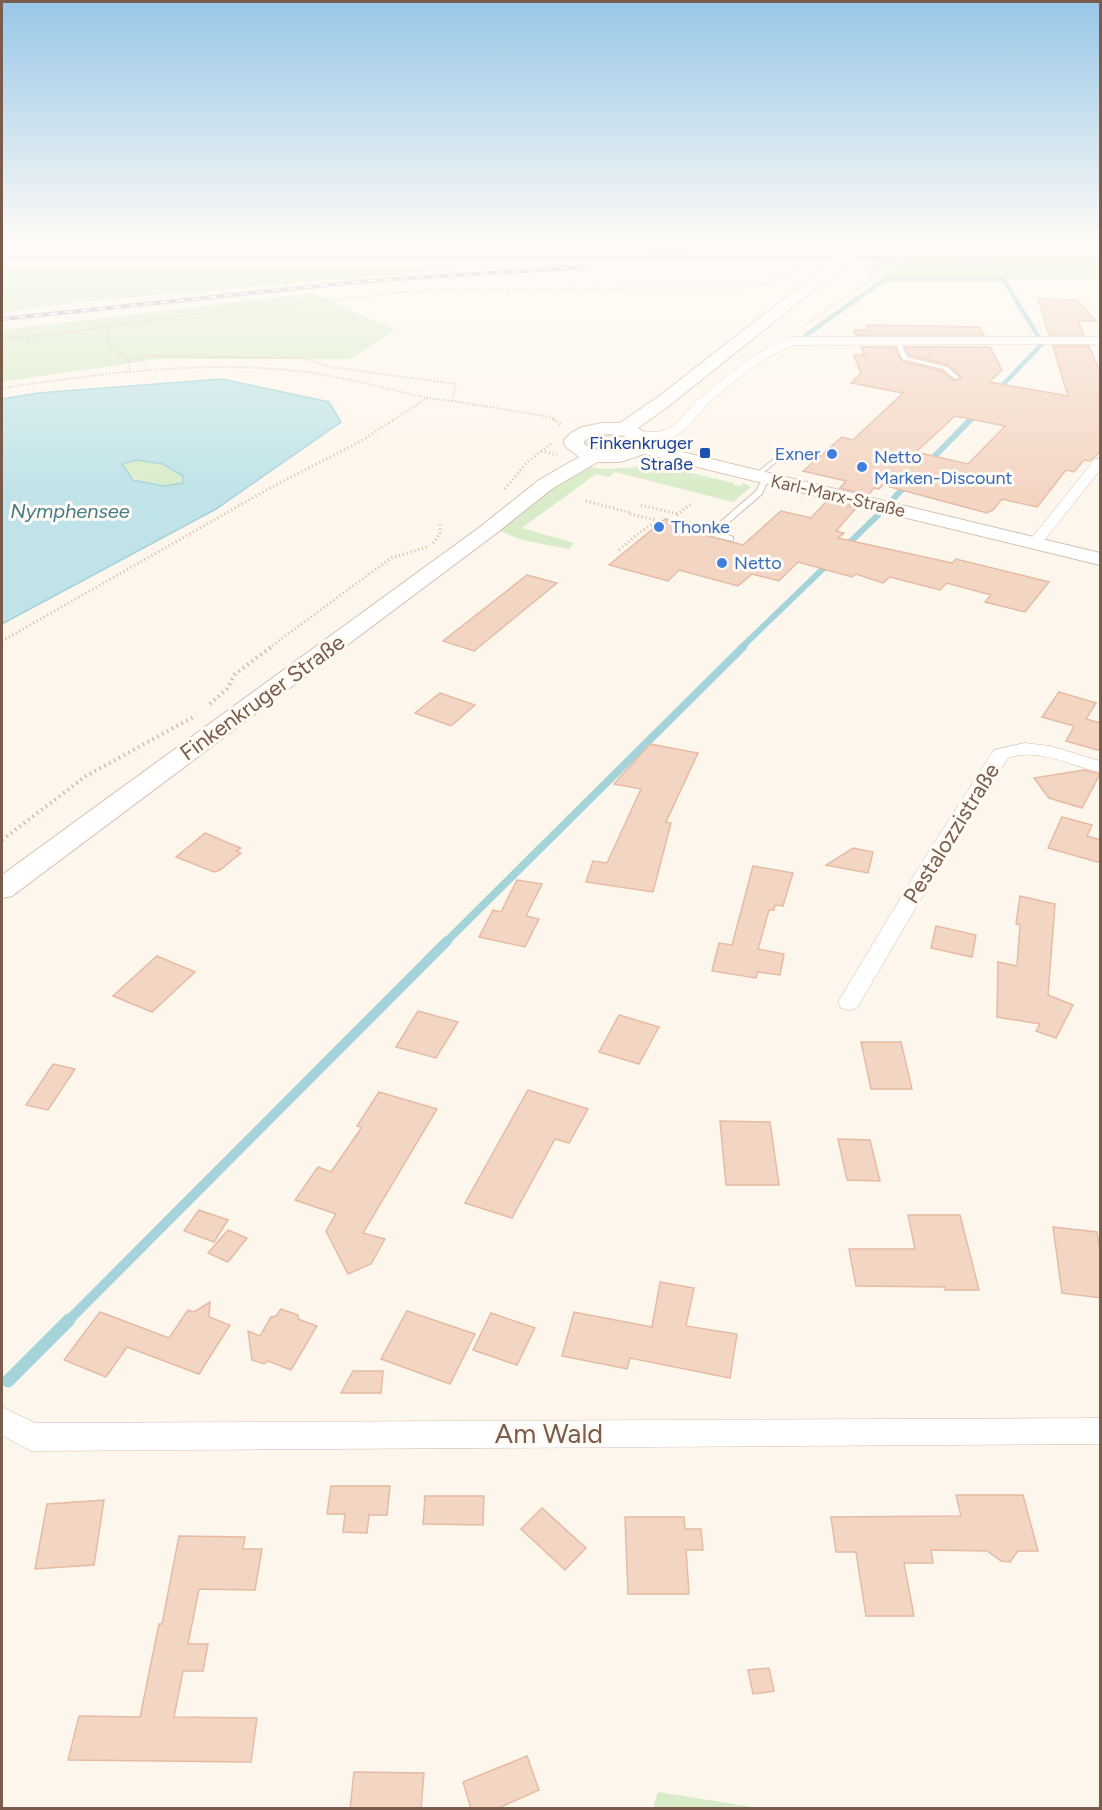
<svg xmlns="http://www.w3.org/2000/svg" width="1102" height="1810" font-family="Figtree,sans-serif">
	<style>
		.green { fill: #d8ecc9 }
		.water { fill: #bfe3e8; stroke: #a5d3da; stroke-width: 1.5; fill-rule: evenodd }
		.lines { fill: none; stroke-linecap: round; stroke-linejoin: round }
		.stream-far4 { stroke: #a5d3da; stroke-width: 4.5 }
		.stream-far3 { stroke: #a5d3da; stroke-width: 6 }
		.stream-far2 { stroke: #a5d3da; stroke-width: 8 }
		.stream-far1 { stroke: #a5d3da; stroke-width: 10 }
		.stream { stroke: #a5d3da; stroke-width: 13 }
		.building { fill: #f3d5c3; stroke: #e6bba3; stroke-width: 1.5; fill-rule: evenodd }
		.lane-casing { stroke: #d1beb0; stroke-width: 2 }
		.street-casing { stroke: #d1beb0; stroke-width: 1 }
		.secondary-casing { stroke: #d6c0b0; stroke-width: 2 }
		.path-far2 { stroke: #d9b8a5; stroke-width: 2; stroke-dasharray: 1 2; stroke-linecap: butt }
		.path-far1 { stroke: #d9b8a5; stroke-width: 3; stroke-dasharray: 1 3; stroke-linecap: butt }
		.path { stroke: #d9b8a5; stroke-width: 4; stroke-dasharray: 1.5 4; stroke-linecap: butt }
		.lane { fill: #fff; fill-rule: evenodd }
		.street { fill: #fff; fill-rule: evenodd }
		.secondary { fill: #fff; fill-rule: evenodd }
		.rail-casing { stroke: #b9a8c9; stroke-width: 4 }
		.rail { stroke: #fffaf3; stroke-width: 2; stroke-dasharray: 8; stroke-linecap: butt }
		.secondary-bridge-casing { stroke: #d6c0b0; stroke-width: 17; stroke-linecap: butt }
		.secondary-bridge { stroke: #fff; stroke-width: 16 }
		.transit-dot { fill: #1a4fb4; stroke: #fffaf3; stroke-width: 2 }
		.shop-dot { fill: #3f7fe0; stroke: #fffaf3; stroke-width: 2 }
		.labels { text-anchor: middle; stroke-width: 6; stroke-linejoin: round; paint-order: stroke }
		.far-transit-label { font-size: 18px; fill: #164399; stroke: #fffaf3; text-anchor: end }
		.far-shop-label { font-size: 18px; fill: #366cbe; stroke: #fffaf3; text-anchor: start }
		.far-street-label { font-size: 18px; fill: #7a5c4d; stroke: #fffaf3 }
		.far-water-label { font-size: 20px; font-style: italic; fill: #437c86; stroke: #fffaf3 }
		.street-label { font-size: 22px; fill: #7a5c4d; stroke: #fffaf3 }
		.near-street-label { font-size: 27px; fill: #7a5c4d; stroke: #fffaf3 }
	</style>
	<rect width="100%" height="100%" fill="#fdf6ec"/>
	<g class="green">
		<path d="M2,243H502L573,250H2Z"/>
		<path d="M1038,243H1100V252L1038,250Z"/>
		<path d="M1100,260V279L885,278L870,268L878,264L877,261Z"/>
		<path d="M2,268H465L79,302L2,313Z"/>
		<path d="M312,293L395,330L350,359H158L2,382V330Z"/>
		<path d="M623,433L636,443C621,452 598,458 584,443V440L591,434Z"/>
		<path d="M136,460L163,464L183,476V483C157,487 139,488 121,466L122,464Z"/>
		<path d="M583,466L603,469L661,466L734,483V485L740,486L743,483L751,487L733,502L615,472L609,477L596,474L522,528L574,543L569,549L522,540L498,530L521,515L549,489Z"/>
		<path d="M658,1792L759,1808H653Z"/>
	</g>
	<path class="water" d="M222,379L329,402L341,422L216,509L2,624V399L38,393ZM136,460L163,464L183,476V483L163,486L133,480L122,464Z"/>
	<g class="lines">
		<g class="stream-far4">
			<path d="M806,335L885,279H1003L1038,336"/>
			<path d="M996,392L1041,345"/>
			<path d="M969,420L977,412"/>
		</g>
		<g class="stream-far3">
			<path d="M928,463L971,419"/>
			<path d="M894,498L908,483"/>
			<path d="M844,548L879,514"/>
			<path d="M741,648L831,561"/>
		</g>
		<path class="stream-far2" d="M445,943L743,647"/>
		<path class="stream-far1" d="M67,1322L447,941"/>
		<path class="stream" d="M8,1381L69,1320"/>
	</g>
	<g class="building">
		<path d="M1038,299L1077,300L1096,321H1078L1084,335H1049Z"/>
		<path d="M866,325L980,327L984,335H856L854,330H868Z"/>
		<path d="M1053,346H1089L1101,374V451L1090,461L1084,460L1074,472L1066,470L1037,507L1002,499L993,510L987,513L883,485L879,489L874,488L868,495L840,488L846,481L803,471L842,437L853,440L903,393L851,383L861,373L854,355H864L861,347H895L901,361L942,371L955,381L962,378L948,365L909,355L905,347H990L1002,370L989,382L1068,396ZM955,416L1005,426L968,464L916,452Z"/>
		<path d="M827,501L856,508L836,531L844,533L838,538L952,563L956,559L1049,582L1025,612L985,602L991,595L947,583L940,590L890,577L883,583L856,574L852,577L798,562L779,581L752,574L738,586L679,570L668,581L609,565L665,519L690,525L685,530L743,545L781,511L811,518Z"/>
		<path d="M527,575L557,583L474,651L443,641Z"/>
		<path d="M1059,692L1096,703L1086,719L1101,723V751L1066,741L1074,726L1042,717Z"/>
		<path d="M440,693L475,705L451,726L415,713Z"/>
		<path d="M650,744L698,753L666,822L671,823L653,892L586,882L593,861L607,863L641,789L614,784Z"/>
		<path d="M1084,770L1100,774L1082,808L1049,798L1034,778Z"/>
		<path d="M1062,817L1092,825L1087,836L1101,840V863L1048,848Z"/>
		<path d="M205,833L241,848L236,851L241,853L220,870L214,872L176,857Z"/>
		<path d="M853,848L873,852L868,873L826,865Z"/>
		<path d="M753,866L793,873L783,906L775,905L774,910H769L758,949L784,954L780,975L758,972L756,978L712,971L719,943L732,945Z"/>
		<path d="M517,880L542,884L526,916L539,919L525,947L479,937L493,910L501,912Z"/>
		<path d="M1020,896L1055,904L1048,995L1073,1005L1056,1038L1036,1031L1040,1024L997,1017L998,962L1017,966L1020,925L1016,924Z"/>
		<path d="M936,926L976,935L972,957L931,948Z"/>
		<path d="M157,956L195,972L152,1012L113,996Z"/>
		<path d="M418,1011L458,1022L436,1058L396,1047Z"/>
		<path d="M619,1015L659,1027L639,1064L599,1052Z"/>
		<path d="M861,1042H901L912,1089H871Z"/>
		<path d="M53,1064L75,1069L48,1110L26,1105Z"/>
		<path d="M528,1090L588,1109L569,1143L555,1139L512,1218L465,1203Z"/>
		<path d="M379,1092L437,1109L363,1233L385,1239L371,1264L348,1274L326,1231L336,1214L295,1200L318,1167L331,1172L362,1127L357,1126Z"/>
		<path d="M720,1121L770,1122L779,1185H726Z"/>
		<path d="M838,1139L870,1140L880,1181L847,1180Z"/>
		<path d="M199,1210L228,1220L214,1242L184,1231Z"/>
		<path d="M908,1215H960L979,1290H945V1287L856,1286L849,1249H915Z"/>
		<path d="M1053,1227L1097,1232L1101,1256V1298L1062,1293Z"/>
		<path d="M228,1230L247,1238L228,1262L208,1253Z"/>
		<path d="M660,1282L694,1288L686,1326L737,1334L730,1378L630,1358L627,1369L562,1356L574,1312L652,1327Z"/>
		<path d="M210,1302L209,1317L230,1325L199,1374L127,1347L106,1377L64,1360L100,1312L169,1338L188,1310L194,1312Z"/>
		<path d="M281,1309L298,1315V1319L317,1326L291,1370L268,1361L264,1364L252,1360L248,1331L260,1336L271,1317L276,1316Z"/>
		<path d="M407,1311L475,1334L450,1384L381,1359Z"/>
		<path d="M491,1313L535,1328L517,1365L473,1350Z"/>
		<path d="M353,1371H383L381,1393H341Z"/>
		<path d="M331,1486H390L387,1515H369L367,1533L343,1532L345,1514H327Z"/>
		<path d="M956,1495H1023L1038,1551H1018L1010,1562L1001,1561L987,1551L931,1550L933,1563H904L914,1616H866L856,1552H836L831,1517L961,1516Z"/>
		<path d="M425,1496H484L483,1525L423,1524Z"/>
		<path d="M104,1500L94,1565L35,1569L47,1504Z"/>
		<path d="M542,1508L586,1548L565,1570L521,1529Z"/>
		<path d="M625,1517H684L685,1529H701L703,1550H686L689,1594H628Z"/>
		<path d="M179,1536L245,1537L243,1549H262L255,1590L199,1589L188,1644H208L203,1671H183L174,1717L257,1718L251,1762L68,1760L79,1716L140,1717L159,1624H162Z"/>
		<path d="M769,1668L774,1691L753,1694L748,1670Z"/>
		<path d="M527,1756L539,1790L496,1809H471L463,1782Z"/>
		<path d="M354,1772L424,1773L421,1809H350Z"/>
	</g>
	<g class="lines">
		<defs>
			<g id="lane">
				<path d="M895,340L900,341L907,357L947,367L960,378L955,379L943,369L902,359Z"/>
				<path d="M779,455L781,456V458L758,477H754V475Z"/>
				<path d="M763,478L768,479L762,494L719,531L733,537V541L715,537L711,531L712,529L756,491Z"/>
			</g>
			<g id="street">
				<path d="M908,243H919L912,249L899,252L894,249Z"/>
				<path d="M793,337H1100V344L794,345C769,353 726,386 707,405C698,414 688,429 677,435C667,441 642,445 633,436C642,428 657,435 668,429C681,422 690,406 701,397C726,376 762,346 793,337Z"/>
				<path d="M1100,458V470L1040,546H1030L1027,543L1030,540L1095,459Z"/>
				<path d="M1025,743L1050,746L1100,761V772C1069,766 1040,747 1008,758L949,851L857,1008L849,1010L841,1008L838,1002L929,851L994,750Z"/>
				<path d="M2,1407L35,1423L1100,1418V1444L31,1451L2,1435Z"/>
			</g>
			<path id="secondary" d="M830,265L835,267L838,270L835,273L670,405L638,428L650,435L653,445L1100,553V565L644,454L620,462H598L553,488L494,535L12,896L2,898V875L480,527L539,480L579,457L565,446L564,440L571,433L582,427L602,423H620L658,397L825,267ZM612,434L624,436L633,441V443C619,455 599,453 584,444V441L594,435Z"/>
		</defs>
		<use href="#lane" class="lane-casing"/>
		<use href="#street" class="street-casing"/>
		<use href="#secondary" class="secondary-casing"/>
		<g class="path-far2">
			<path d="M913,263H1100"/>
			<path d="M874,265L890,263"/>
			<path d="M807,324L873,278L871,271L867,269"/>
			<path d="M107,326L108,343L128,361L130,372"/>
			<path d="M2,338L48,335L253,306L286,305L435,289L740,288L769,282L800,269"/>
			<path d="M128,361L151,356L303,358L330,367L456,384L452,401L551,417L555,420"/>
			<path d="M2,388C100,374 198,360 297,371C341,376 384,388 427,398L393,420"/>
			<path d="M427,398L452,401"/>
		</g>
		<g class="path-far1">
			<path d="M553,419L563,426"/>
			<path d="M541,451L557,455"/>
			<path d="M505,489L526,463L552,443"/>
			<path d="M586,501L632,513"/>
			<path d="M641,505L678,514"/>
			<path d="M630,514L656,520"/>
			<path d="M677,515L692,503"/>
			<path d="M433,543L440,534V522"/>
			<path d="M619,550C652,522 657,515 701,525"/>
			<path d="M2,641L270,488L361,441L395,419"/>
			<path d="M269,648L391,558L427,547"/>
		</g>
		<g class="path">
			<path d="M210,704L227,689L235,674L271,647"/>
			<path d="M2,840L86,776L195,716"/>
		</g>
		<use href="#lane" class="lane"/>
		<use href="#street" class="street"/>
		<use href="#secondary" class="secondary"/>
		<defs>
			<g id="rail">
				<path d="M562,243L688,250"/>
				<path d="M2,258H1100"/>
				<path d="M2,319L367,281L584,267"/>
			</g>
		</defs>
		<use href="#rail" class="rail-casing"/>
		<use href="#rail" class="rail"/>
		<defs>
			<path id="secondary-bridge" d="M830,270L861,246"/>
		</defs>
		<use href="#secondary-bridge" class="secondary-bridge-casing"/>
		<use href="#secondary-bridge" class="secondary-bridge"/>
	</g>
	<linearGradient id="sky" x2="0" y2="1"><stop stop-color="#97c7e8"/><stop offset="0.49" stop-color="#fefbf6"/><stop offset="1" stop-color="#fefbf6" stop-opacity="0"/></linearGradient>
	<rect width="1102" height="496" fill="url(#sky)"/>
	<rect class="transit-dot" x="699" y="447" width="12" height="12" rx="3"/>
	<g class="shop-dot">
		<circle cx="832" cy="454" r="6"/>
		<circle cx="862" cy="467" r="6"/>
		<circle cx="659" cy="527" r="6"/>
		<circle cx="722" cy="563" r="6"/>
	</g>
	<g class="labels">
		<g class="far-transit-label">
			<text x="693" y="449">Finkenkruger<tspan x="693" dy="21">Straße</tspan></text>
		</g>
		<g class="far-shop-label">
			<text x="820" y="460" text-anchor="end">Exner</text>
			<text x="874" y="463">Netto<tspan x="874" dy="21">Marken-Discount</tspan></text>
			<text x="671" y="533">Thonke</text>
			<text x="734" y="569">Netto</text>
		</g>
		<g class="far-street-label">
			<text transform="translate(838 496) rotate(13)" y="6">Karl-Marx-Straße</text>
		</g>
		<g class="far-water-label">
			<text x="70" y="518">Nymphensee</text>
		</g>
		<g class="street-label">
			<text transform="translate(262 697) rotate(-36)" y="8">Finkenkruger Straße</text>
			<text transform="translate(951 833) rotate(-58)" y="8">Pestalozzistraße</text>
		</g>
		<g class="near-street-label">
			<text x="549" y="1443">Am Wald</text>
		</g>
	</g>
	<rect width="1102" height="1810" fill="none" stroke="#7a5c4d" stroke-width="6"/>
</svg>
